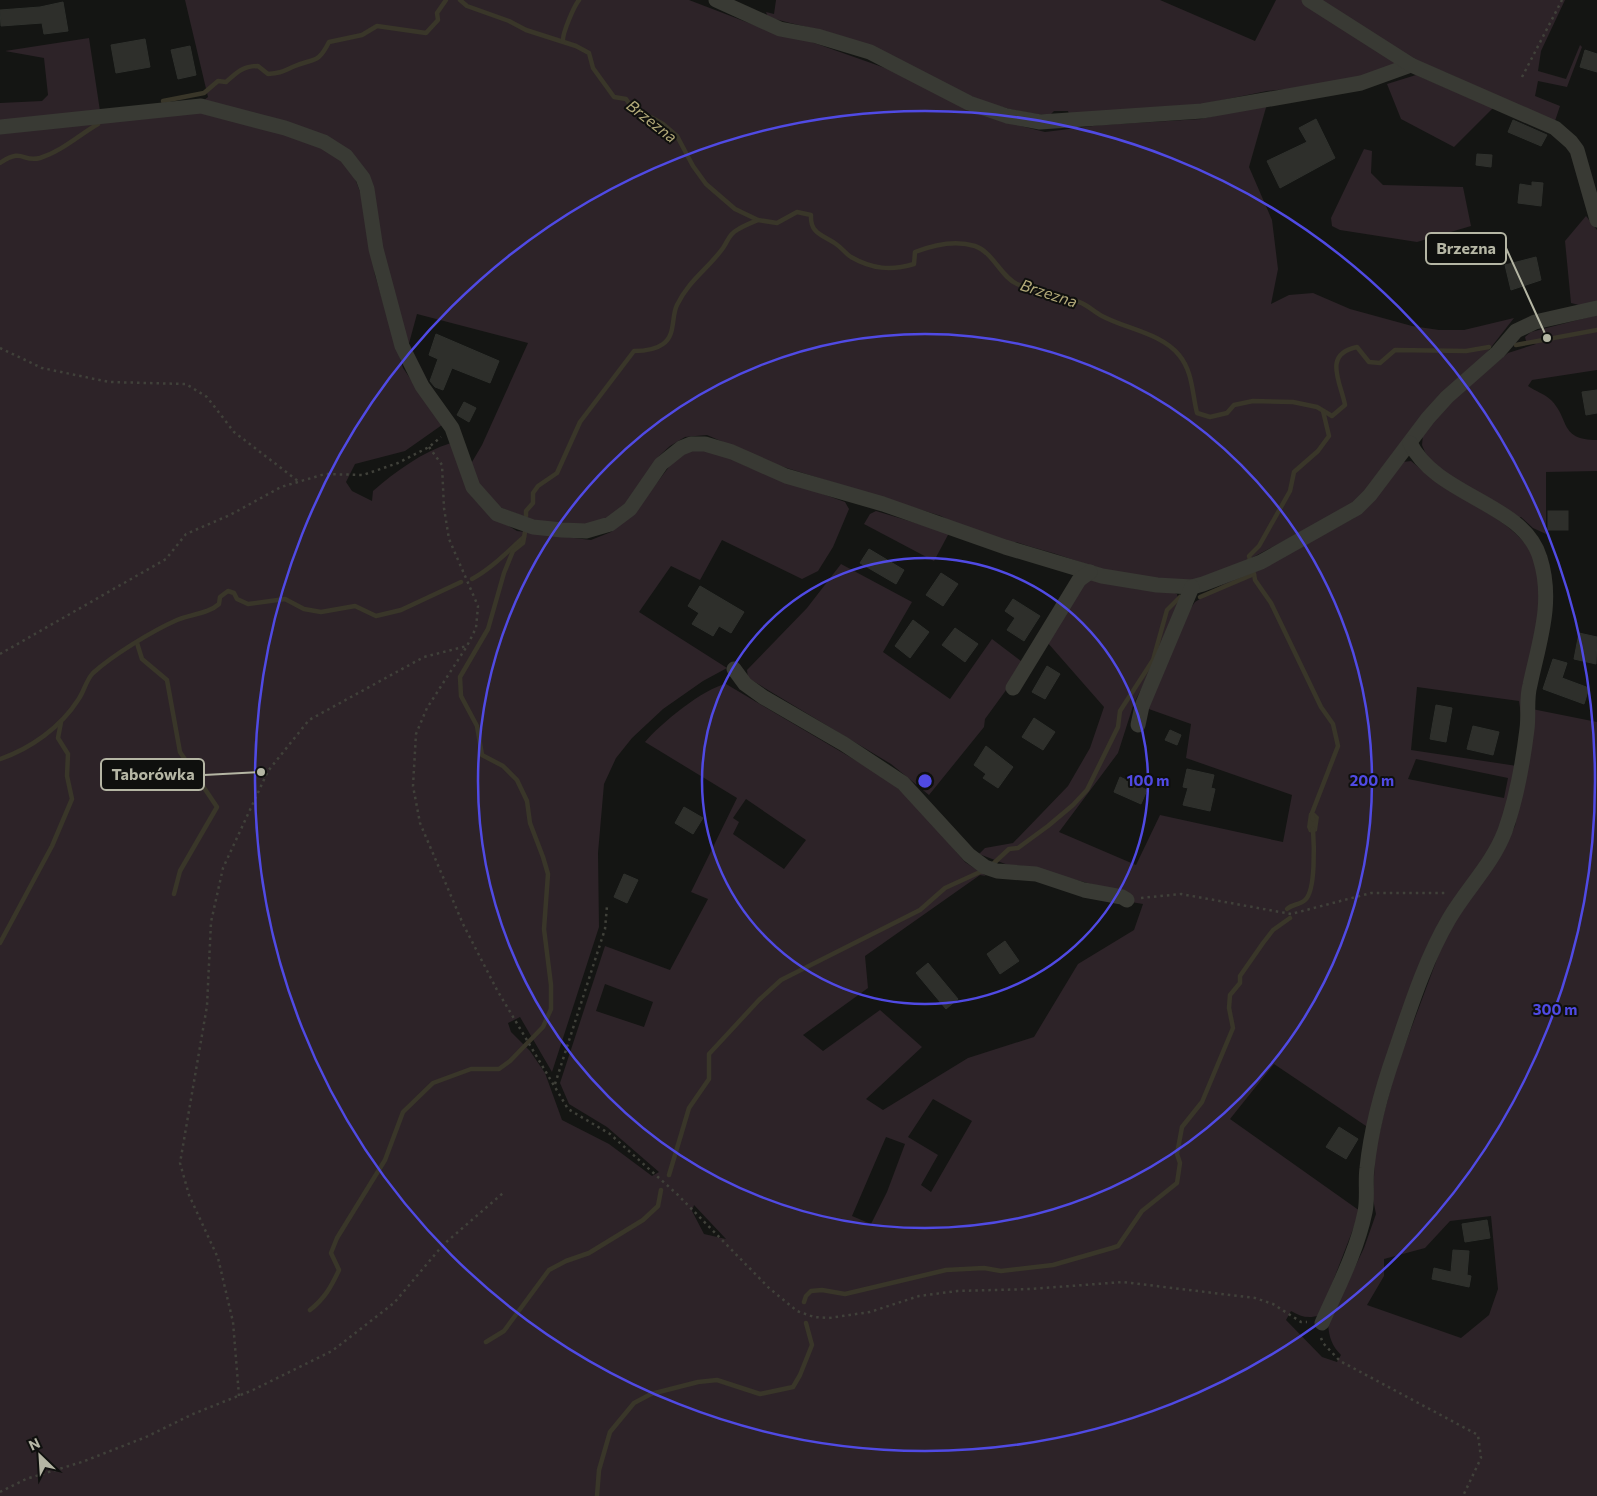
<svg xmlns="http://www.w3.org/2000/svg" width="1597" height="1496" font-family="Commissioner,sans-serif">
	<style>
		.green { fill: #2d2328; fill-rule: evenodd }
		.water { fill: #393629 }
		.lines { fill: none; stroke-linecap: round; stroke-linejoin: round }
		.stream { stroke: #393629; stroke-width: 4.5 }
		.building { fill: #2e2f2b; stroke: #2f312d }
		.path { stroke: #40413a; stroke-width: 2.5; stroke-dasharray: 2.5 4; stroke-linecap: butt }
		.minor { stroke: #393a34; stroke-width: 15 }
		.ring { fill: none; stroke: #504ae4; stroke-width: 2.5 }
		.labels { text-anchor: middle; stroke-width: 4; stroke-linejoin: round; paint-order: stroke }
		.water-label { font-size: 16px; font-style: italic; fill: #b3aa79; stroke: #0f100e }
		.centre { fill: #504ae4; stroke: #0f100e; stroke-width: 2.5 }
		.ring-label { font-size: 15px; text-anchor: middle; font-weight: bold; fill: #504ae4; stroke: #0f100e; stroke-width: 4; stroke-linejoin: round; paint-order: stroke }
		.leader { fill: none; stroke: #b5b6a4; stroke-width: 2 }
		.callout-dot { fill: #b5b6a4; stroke: #0f100e; stroke-width: 2 }
		.callout { fill: #0f100e; stroke: #b5b6a4; stroke-width: 2 }
		.callout-label { font-size: 16px; text-anchor: middle; font-weight: bold; fill: #b5b6a4 }
	</style>
	<rect width="100%" height="100%" fill="#141513"/>
	<g class="green">
		<path d="M185,0H689L762,28L806,40L888,69L944,97L982,113L1021,126L1045,132L1101,125L1201,119L1267,104L1249,167L1272,220L1278,269L1271,304L1289,295L1313,293L1350,309L1412,326L1439,330H1464L1514,318L1485,355L1432,404L1374,483L1349,507L1215,577C1163,588 1117,575 1068,558C1051,552 1033,548 1016,542L1010,544L955,524L941,516L774,464L707,435L685,437L670,446L659,456L621,510L598,525L584,526L535,521L502,508L494,504L480,489L472,470V462L482,445L528,343L417,314L408,347C400,316 388,286 381,254C374,220 380,184 352,157L342,159L354,176L364,202L375,275L403,368L442,425L405,451L355,464L346,482L352,491L372,501L373,491C396,471 422,452 451,443L467,489L473,498L489,514L517,531L591,540L611,532L634,513L678,455L695,449L716,451L748,467L845,502L849,509L833,547L818,571L802,579L722,540L700,580L671,566L639,612L727,668L703,681L663,709L632,738L616,758L604,784L598,853L599,927L552,1072L520,1017L508,1023L511,1032L530,1051L545,1073L562,1120L609,1144L652,1176L659,1172L607,1127L569,1104L560,1083L605,946L670,970L708,899L691,892L737,798L645,742C660,724 704,688 726,684L889,780L916,805L965,862L986,876L980,875L865,956L868,988L803,1035L823,1051L880,1010L922,1047L866,1099L883,1110L968,1058L1034,1037L1078,964L1134,930L1143,904L1131,902L1125,893L1024,866L1008,865L979,854L985,848L1013,843L1068,786L1090,748L1104,707L1047,642L1083,580L1092,578L1136,589L1172,592L1177,594L1179,604L1157,658L1134,703L1118,753L1059,832L1136,865L1160,815L1283,842L1292,795L1186,758L1191,724L1146,708L1186,615L1195,602L1222,585L1282,557L1354,518L1371,504L1403,462L1411,461C1421,469 1431,478 1441,485C1482,513 1543,532 1542,592C1541,626 1529,659 1522,692C1521,700 1522,708 1521,715L1519,701L1417,687L1411,750L1517,766L1500,830L1482,868L1448,910L1424,959L1379,1080L1369,1128L1274,1064L1230,1119L1360,1211L1320,1315C1309,1319 1301,1317 1291,1311L1286,1320L1322,1357L1337,1362L1341,1355C1332,1346 1329,1337 1328,1324L1364,1248L1376,1214L1373,1199L1375,1154L1383,1117L1396,1069L1446,935L1500,855L1515,826L1530,749L1533,728L1532,709L1597,722V1496H0V134L189,112L208,97ZM1416,759L1508,778L1504,798L1408,779ZM746,799L806,840L784,869L733,834L739,822L733,818ZM605,984L653,1002L644,1027L596,1011ZM933,1099L972,1121L931,1192L921,1185L938,1155L908,1137ZM886,1137L905,1144L887,1192L871,1224L852,1216ZM694,1205L726,1239L704,1234L692,1211ZM1491,1216L1498,1289L1489,1315L1461,1338L1367,1305L1384,1276V1259L1425,1248L1450,1221Z"/>
		<path d="M776,0H1160L1255,41L1276,0H1302L1395,62L1396,66L1336,84L1267,91L1198,105L1069,114L1068,111H1054L1050,115C973,111 920,66 852,40C825,29 796,26 768,17L766,12L774,14Z"/>
		<path d="M1320,0H1565L1541,51L1538,71L1566,79L1580,45L1582,47L1567,87L1538,81L1535,96L1560,106L1554,124L1447,73L1423,66Z"/>
		<path d="M89,38L100,111L0,121V103L42,101L48,95L44,58L5,51Z"/>
		<path d="M1416,75L1493,108L1454,147L1401,119L1387,84Z"/>
		<path d="M1364,149L1372,151L1371,173L1383,185L1463,187L1471,226L1417,242L1340,230L1332,226L1331,218Z"/>
		<path d="M1586,216L1597,230V302L1579,305L1571,303L1565,241Z"/>
		<path d="M1597,315V370L1532,380L1528,386C1535,391 1545,394 1551,400C1570,419 1559,440 1597,440V471L1546,472V534L1533,528L1521,517H1513L1440,471L1427,457L1422,445L1423,434L1452,400L1508,353L1536,344L1526,341L1525,337L1531,332Z"/>
		<path d="M876,511L949,533L934,561L864,524L870,514Z"/>
		<path d="M841,564L912,602L883,652L950,699L992,639L1025,664L985,719L984,727L929,795L891,764L748,678L747,670L807,608Z"/>
	</g>
	<path class="water" d="M1309,813H1315L1319,817L1317,831L1313,833L1309,832L1307,827Z"/>
	<g class="lines">
		<g class="stream">
			<path d="M460,0L467,6L509,21L526,30L576,46L589,53L593,68L614,97L626,99L631,106L663,124L677,136L693,166L706,184L735,209L758,220L777,223L797,212L811,215C810,234 823,235 836,244C842,248 845,253 851,257C872,269 891,271 914,264L915,252C933,245 956,240 975,246C993,252 1001,277 1017,284C1037,293 1058,296 1079,302C1088,305 1094,312 1102,316C1126,329 1161,333 1179,355C1193,372 1192,393 1197,413L1210,417L1227,413L1234,405L1253,401L1293,402L1317,407L1332,416L1345,405C1341,383 1322,354 1357,347L1369,362L1380,363L1395,350L1466,351L1489,347"/>
			<path d="M563,41C562,34 574,6 579,0"/>
			<path d="M163,101L204,93L218,81L226,82C237,72 243,66 258,66L268,74C282,73 283,71 295,66C314,58 318,64 329,42L362,35L377,26L426,33L438,20L437,13L446,0"/>
			<path d="M0,163C24,147 22,163 40,158C62,151 79,135 98,124"/>
			<path d="M1516,345L1597,330"/>
			<path d="M526,516V511L533,503V493L538,486L557,473L580,422L634,351C644,351 655,350 663,344C676,335 671,317 677,305C689,280 708,269 723,248C728,241 729,234 737,230C743,226 751,223 758,220"/>
			<path d="M1250,560L1249,556L1259,546L1290,491L1294,472L1318,451L1329,436L1323,411"/>
			<path d="M1254,574L1255,580L1271,603L1321,707L1333,724L1338,746L1312,813L1313,819"/>
			<path d="M472,579C491,569 507,552 524,537"/>
			<path d="M1200,597L1254,574"/>
			<path d="M137,643L142,659L167,680L180,752L217,807L180,871L174,894"/>
			<path d="M0,759C30,749 61,727 78,700C84,692 86,680 93,673C113,655 152,631 177,620C191,614 208,614 219,604L220,597L228,591L234,593L237,599L248,604L285,599L304,609L321,612L355,606L376,616L401,610L461,582"/>
			<path d="M994,863L1009,849L1018,848L1048,826L1073,805L1087,790L1118,727L1120,711L1153,660L1167,610L1180,597"/>
			<path d="M1287,909C1292,904 1300,905 1305,900C1316,891 1314,843 1313,829"/>
			<path d="M0,943L52,846L72,799L67,776L68,754L58,738L61,722"/>
			<path d="M669,1175L689,1108L709,1079V1054L759,1000L781,980L920,910L945,888L980,872"/>
			<path d="M804,1302L806,1296L811,1291L822,1290L845,1294L946,1270L984,1268L1001,1271L1053,1265L1112,1248L1118,1246L1142,1211L1177,1183L1180,1163L1177,1154L1182,1127L1202,1102L1233,1028L1229,1008L1230,995L1240,983V976L1263,943L1273,930L1290,918"/>
			<path d="M310,1310C325,1298 331,1287 339,1270L331,1253L337,1238L385,1160L403,1112L433,1083L471,1069H499L510,1061L543,1027L551,1009V985L544,929L548,874L543,857L530,823L527,801L517,780L503,766L482,755L477,726L461,696L460,677L488,629L504,573L513,551L523,543L525,532"/>
			<path d="M486,1342L504,1331L549,1270L566,1261L589,1253L643,1220L658,1206L661,1190"/>
			<path d="M597,1496L599,1470L610,1432L634,1403L651,1394L698,1382L717,1380L760,1394L793,1387L800,1375L812,1345L806,1323"/>
		</g>
	</g>
	<g class="building">
		<path d="M63,2L68,31L44,34L42,23L1,26L0,10L40,7Z"/>
		<path d="M145,39L150,67L116,73L111,45Z"/>
		<path d="M190,46L196,75L178,79L171,50Z"/>
		<path d="M1585,50L1597,54V72L1580,67Z"/>
		<path d="M1316,119L1335,158L1280,188L1267,161L1307,142L1299,128Z"/>
		<path d="M1513,120L1547,135L1541,146L1508,132Z"/>
		<path d="M1477,154L1492,155L1491,167L1476,165Z"/>
		<path d="M1532,182L1543,183L1541,206L1518,203L1520,184L1532,186Z"/>
		<path d="M1504,241L1506,257L1485,260L1482,244Z"/>
		<path d="M1536,257L1541,280L1511,290L1505,265Z"/>
		<path d="M436,334L499,361L490,383L452,368L443,390L435,387L430,381L438,359L429,355Z"/>
		<path d="M1597,390V413L1586,415L1582,392Z"/>
		<path d="M464,402L476,408L469,422L457,415Z"/>
		<rect x="1548" y="511" width="20" height="19"/>
		<path d="M869,549L904,570L896,584L860,563Z"/>
		<path d="M941,573L958,584L943,606L926,595Z"/>
		<path d="M700,586L744,612L731,633L719,626L713,636L692,624L699,613L688,606Z"/>
		<path d="M1013,599L1040,616L1024,641L1007,630L1015,618L1005,611Z"/>
		<path d="M913,620L929,632L910,658L895,646Z"/>
		<path d="M955,628L978,644L965,662L942,645Z"/>
		<path d="M1579,633L1597,637L1596,664L1574,659Z"/>
		<path d="M1553,659L1567,663L1562,678L1589,688L1584,704L1543,689Z"/>
		<path d="M1047,666L1060,674L1045,699L1032,692Z"/>
		<path d="M1436,705L1452,708L1446,742L1430,739Z"/>
		<path d="M1034,718L1055,732L1043,750L1022,737Z"/>
		<path d="M1473,726L1499,732L1493,755L1467,749Z"/>
		<path d="M1170,730L1181,735L1177,745L1165,740Z"/>
		<path d="M986,746L1013,767L998,788L983,778L986,774L974,765Z"/>
		<path d="M1187,769L1214,775L1211,788L1215,789L1210,811L1183,805L1188,788L1183,787Z"/>
		<path d="M1120,777L1147,790L1141,804L1114,792Z"/>
		<path d="M684,807L703,818L693,834L675,823Z"/>
		<path d="M624,874L638,880L627,903L614,897Z"/>
		<path d="M1005,941L1019,961L1000,974L987,954Z"/>
		<path d="M928,963L958,999L946,1009L916,973Z"/>
		<path d="M1339,1127L1358,1139L1346,1159L1326,1147Z"/>
		<path d="M1487,1220L1490,1238L1465,1242L1462,1224Z"/>
		<path d="M1453,1250L1469,1251L1467,1275L1471,1276L1469,1287L1432,1279L1434,1268L1451,1272Z"/>
	</g>
	<g class="lines">
		<g class="path">
			<path d="M1522,77L1562,0"/>
			<path d="M0,348L42,368L109,382L186,384L207,397L234,432L298,481"/>
			<path d="M429,447L442,465L444,508L449,539L478,606L476,628L467,646L427,708L416,734L413,786L420,823L463,924L497,990L568,1109L610,1134L678,1195L769,1288L797,1311L814,1317L829,1318L870,1312L919,1296L957,1291L1031,1289L1123,1282L1255,1298L1273,1304L1301,1322H1307"/>
			<path d="M0,654L166,559L186,534L230,515L281,487L325,474L363,475L398,463L429,447L441,437"/>
			<path d="M1141,898L1181,894L1291,914L1371,893H1448"/>
			<path d="M555,1084L605,929L607,906"/>
			<path d="M1321,1338L1323,1343L1340,1361L1478,1435L1481,1458L1463,1496"/>
			<path d="M239,1396L233,1322L218,1258L189,1195L180,1163L207,1006L211,922L223,868L268,771L309,720L424,657L467,646"/>
			<path d="M0,1492L26,1479L82,1462L146,1437L193,1414L253,1390L332,1351L394,1303L443,1245L503,1193"/>
		</g>
		<g class="minor">
			<path d="M716,0L780,29L817,36L870,52L969,103L1007,116L1040,122L1202,111L1361,83L1411,65"/>
			<path d="M1309,0L1411,65L1555,128L1571,142L1577,150L1597,220"/>
			<path d="M0,127L201,106L285,128L324,142L346,156L363,178L367,189L376,249L402,346L422,386L452,428L473,487L497,514L533,527L562,530L586,531L610,524L630,509L661,464L681,448L691,444H705L732,452L786,476L883,504L1005,547L1102,576L1157,585L1192,587L1203,584L1261,562L1357,508L1370,495L1428,418L1447,397L1498,352L1516,331L1535,322L1597,308"/>
			<path d="M734,669L745,684L763,697L844,744L903,783L969,855L985,867L997,871L1036,874L1084,890L1122,897L1127,900"/>
			<path d="M1013,688L1079,580L1090,572"/>
			<path d="M1138,725L1142,706L1192,587"/>
			<path d="M1322,1323C1338,1287 1357,1251 1365,1212C1368,1198 1365,1182 1367,1168C1371,1129 1382,1089 1395,1052C1410,1008 1425,960 1449,919C1467,888 1492,865 1505,831C1516,800 1523,762 1527,729C1529,714 1526,699 1530,685C1539,642 1554,602 1540,558C1524,503 1437,497 1410,443"/>
		</g>
	</g>
	<g class="ring">
		<circle cx="925" cy="781" r="223"/>
		<circle cx="925" cy="781" r="447"/>
		<circle cx="925" cy="781" r="670"/>
	</g>
	<g class="labels">
		<g class="water-label">
			<text transform="translate(652 121) rotate(38)" y="6">Brzezna</text>
			<text transform="translate(1049 293) rotate(18)" y="6">Brzezna</text>
		</g>
	</g>
	<circle cx="925" cy="781" r="8" class="centre"/>
	<g class="ring-label">
		<text x="1148" y="786">100 m</text>
		<text x="1372" y="786">200 m</text>
		<text x="1555" y="1015">300 m</text>
	</g>
	<path class="leader" d="M1547 338L1506 248M261 772L204 775"/>
	<g class="callout-dot">
		<circle cx="1547" cy="338" r="5"/>
		<circle cx="261" cy="772" r="5"/>
	</g>
	<g class="callout">
		<rect x="1426" y="233" width="80" height="31" rx="5"/>
		<rect x="101" y="759" width="103" height="31" rx="5"/>
	</g>
	<g class="callout-label">
		<text x="1466" y="254">Brzezna</text>
		<text x="153" y="780">Taborówka</text>
	</g>
	<g transform="translate(40 1456) rotate(335)" stroke="#0f100e" stroke-width="4" paint-order="stroke">
	<path d="M0-4L9 19L0 12L-9 19Z" fill="#b5b6a4"/>
	<text y="-8" font-size="14" font-weight="bold" text-anchor="middle" fill="#b5b6a4">N</text>
	</g>
</svg>
